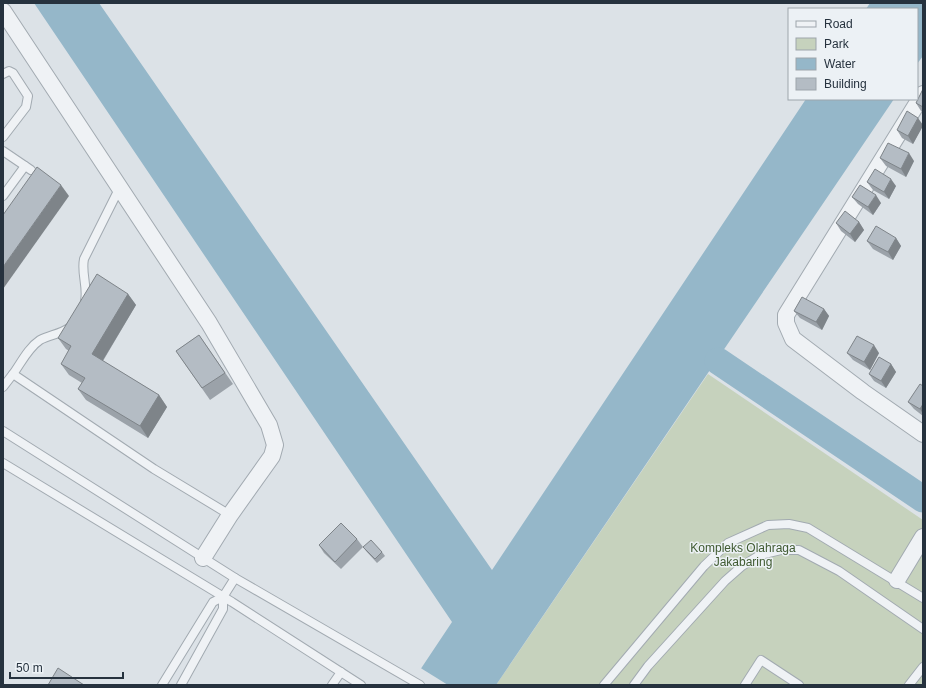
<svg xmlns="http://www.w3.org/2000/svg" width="926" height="688" font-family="Arial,sans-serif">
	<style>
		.green { fill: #c6d2bd }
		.water { fill: #95b7c9 }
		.pier { fill: #dce2e7 }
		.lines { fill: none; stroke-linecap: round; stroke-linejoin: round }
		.river { stroke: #95b7c9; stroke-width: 27 }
		.service-casing { stroke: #a2aab1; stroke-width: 10 }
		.minor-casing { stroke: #a2aab1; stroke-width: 18 }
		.service { stroke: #eff2f5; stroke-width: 8 }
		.minor { stroke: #eff2f5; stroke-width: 16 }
		.wall { fill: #9ba2a9 }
		.shaded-wall { fill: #7e8489 }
		.building { fill: #b4bcc4; stroke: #7e8489 }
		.labels { text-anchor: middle; stroke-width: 3; stroke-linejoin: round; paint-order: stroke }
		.park-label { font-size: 12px; fill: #405b32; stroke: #ecf1f5 }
	</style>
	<rect width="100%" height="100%" fill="#dce2e7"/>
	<path class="green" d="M708,374L923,520V685H496Z"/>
	<g class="water">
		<path d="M34,3H99L492,570L806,99H894L496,685H410L452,622Z"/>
		<path d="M870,3H923V56L917,64V9H866Z"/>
	</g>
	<path class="pier" d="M419,667L448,685H408Z"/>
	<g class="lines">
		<path class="river" d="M718,361L923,499"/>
		<defs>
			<g id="service">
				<path d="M3,74L9,71L13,73L28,96L26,107L3,137"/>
				<path d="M3,151L31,170"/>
				<path d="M3,196L25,166"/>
				<path d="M85,301C88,287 81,273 84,259L119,189"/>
				<path d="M13,374C21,363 28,348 40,340C50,335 60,334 69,328"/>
				<path d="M3,387L13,374L154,469L230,515"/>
				<path d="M3,431L235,578L420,685"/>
				<path d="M3,463L232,602L361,685"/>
				<path d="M162,685L213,602L223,597L235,578"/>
				<path d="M181,685L223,609V597"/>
				<path d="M332,685L341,672"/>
				<path d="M604,685L704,566L728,543L768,525L789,524L808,528L923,598"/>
				<path d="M634,685L648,666L725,581L742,566L760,555L781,550H799L839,571L923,629"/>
				<path d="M745,685L761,660L799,685"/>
				<path d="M909,685L923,667"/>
			</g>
			<g id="minor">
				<path d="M3,11L209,323L269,425L275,445L272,456L230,515L203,558"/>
				<path d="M923,94L786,315V323L793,339L863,392L923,434"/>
				<path d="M897,580L923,537"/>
			</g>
		</defs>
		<use href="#service" class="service-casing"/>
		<use href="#minor" class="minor-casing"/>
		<use href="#service" class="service"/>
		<use href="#minor" class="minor"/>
	</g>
	<g class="wall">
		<path d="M923,89V112L921,111L916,103Z"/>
		<path d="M923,125L913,144L902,138L897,130Z"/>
		<path d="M880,158L914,161L906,177L886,166Z"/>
		<path d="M867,182L896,186L889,199L873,190Z"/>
		<path d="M852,197L881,203L873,215L858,204Z"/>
		<path d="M859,222L864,230L855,242L841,231L836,223Z"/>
		<path d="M896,238L901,246L893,260L873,249L867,241Z"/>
		<path d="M128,294L136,305L103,361L159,395L167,407L148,438L86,400L78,389L82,383L69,375L61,364L69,351L66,349L58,338Z"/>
		<path d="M824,309L829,316L822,330L800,318L794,311Z"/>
		<path d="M199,335L233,384L210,400L176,351Z"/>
		<path d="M847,353H879L870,370L853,360Z"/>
		<path d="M891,364L896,372L886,388L874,381L869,374Z"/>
		<path d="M923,386V416L914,409L908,402Z"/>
		<path d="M357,539L363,547L341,569L324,553L319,545Z"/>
		<path d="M363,547L382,552L385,556L377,563L366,551Z"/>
	</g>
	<g class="shaded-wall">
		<path d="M918,118L923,125V126L913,144L908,136Z"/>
		<path d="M909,153L914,161L906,177L901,169Z"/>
		<path d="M891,179L896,186L889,199L884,192Z"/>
		<path d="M61,185L69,196L3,289V267Z"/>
		<path d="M876,195L881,203L873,215L868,207Z"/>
		<path d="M859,222L864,230L855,242L850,234Z"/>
		<path d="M896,238L901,246L893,260L888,252Z"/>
		<path d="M128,294L136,305L100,365L92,354Z"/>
		<path d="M824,309L829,316L822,330L816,322Z"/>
		<path d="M874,345L879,353L870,370L864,362Z"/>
		<path d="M891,364L896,372L886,388L881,381Z"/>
		<path d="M159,395L167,407L148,438L140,426Z"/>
		<path d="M923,404V414L920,409Z"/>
	</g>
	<g class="building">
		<path d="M923,89V107L916,103Z"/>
		<path d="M907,111L918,118L908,136L897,130Z"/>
		<path d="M888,143L909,153L901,169L880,158Z"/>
		<path d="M37,167L61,185L3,267V215Z"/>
		<path d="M875,169L891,179L884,192L867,182Z"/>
		<path d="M860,185L876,195L868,207L852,197Z"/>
		<path d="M845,211L859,222L850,234L836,223Z"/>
		<path d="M876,226L896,238L888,252L867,241Z"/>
		<path d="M97,274L128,294L92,354L159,395L140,426L78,389L85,378L61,364L71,346L58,338Z"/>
		<path d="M802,297L824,309L816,322L794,311Z"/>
		<path d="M199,335L225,373L202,388L176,351Z"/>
		<path d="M857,336L874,345L864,362L847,353Z"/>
		<path d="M879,357L891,364L881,381L869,374Z"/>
		<path d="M920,384L923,386V404L920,409L908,402Z"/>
		<path d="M341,523L357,539L335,562L319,545Z"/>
		<path d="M371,540L382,552L375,559L363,547Z"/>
		<path d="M58,668L84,685H48Z"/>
	</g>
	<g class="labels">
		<g class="park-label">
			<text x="743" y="552">Kompleks Olahraga<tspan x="743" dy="14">Jakabaring</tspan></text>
		</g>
	</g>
	<rect width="926" height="688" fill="none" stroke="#26323e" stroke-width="8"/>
	<rect x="788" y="8" width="130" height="92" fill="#ecf1f5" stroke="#9da5ac"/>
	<rect x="796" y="21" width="20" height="6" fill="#eff2f5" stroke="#9da5ac"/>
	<text x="824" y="28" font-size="12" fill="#26323e">Road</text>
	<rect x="796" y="38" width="20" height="12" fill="#c6d2bd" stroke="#9da5ac"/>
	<text x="824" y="48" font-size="12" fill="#26323e">Park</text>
	<rect x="796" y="58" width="20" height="12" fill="#95b7c9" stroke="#9da5ac"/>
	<text x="824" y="68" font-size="12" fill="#26323e">Water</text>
	<rect x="796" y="78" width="20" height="12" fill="#b4bcc4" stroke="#9da5ac"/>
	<text x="824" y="88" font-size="12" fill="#26323e">Building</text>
	<path d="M10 672v6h113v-6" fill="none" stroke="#26323e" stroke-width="2"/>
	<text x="16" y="672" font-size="12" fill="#26323e" stroke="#ecf1f5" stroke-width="3" paint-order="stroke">50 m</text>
</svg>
